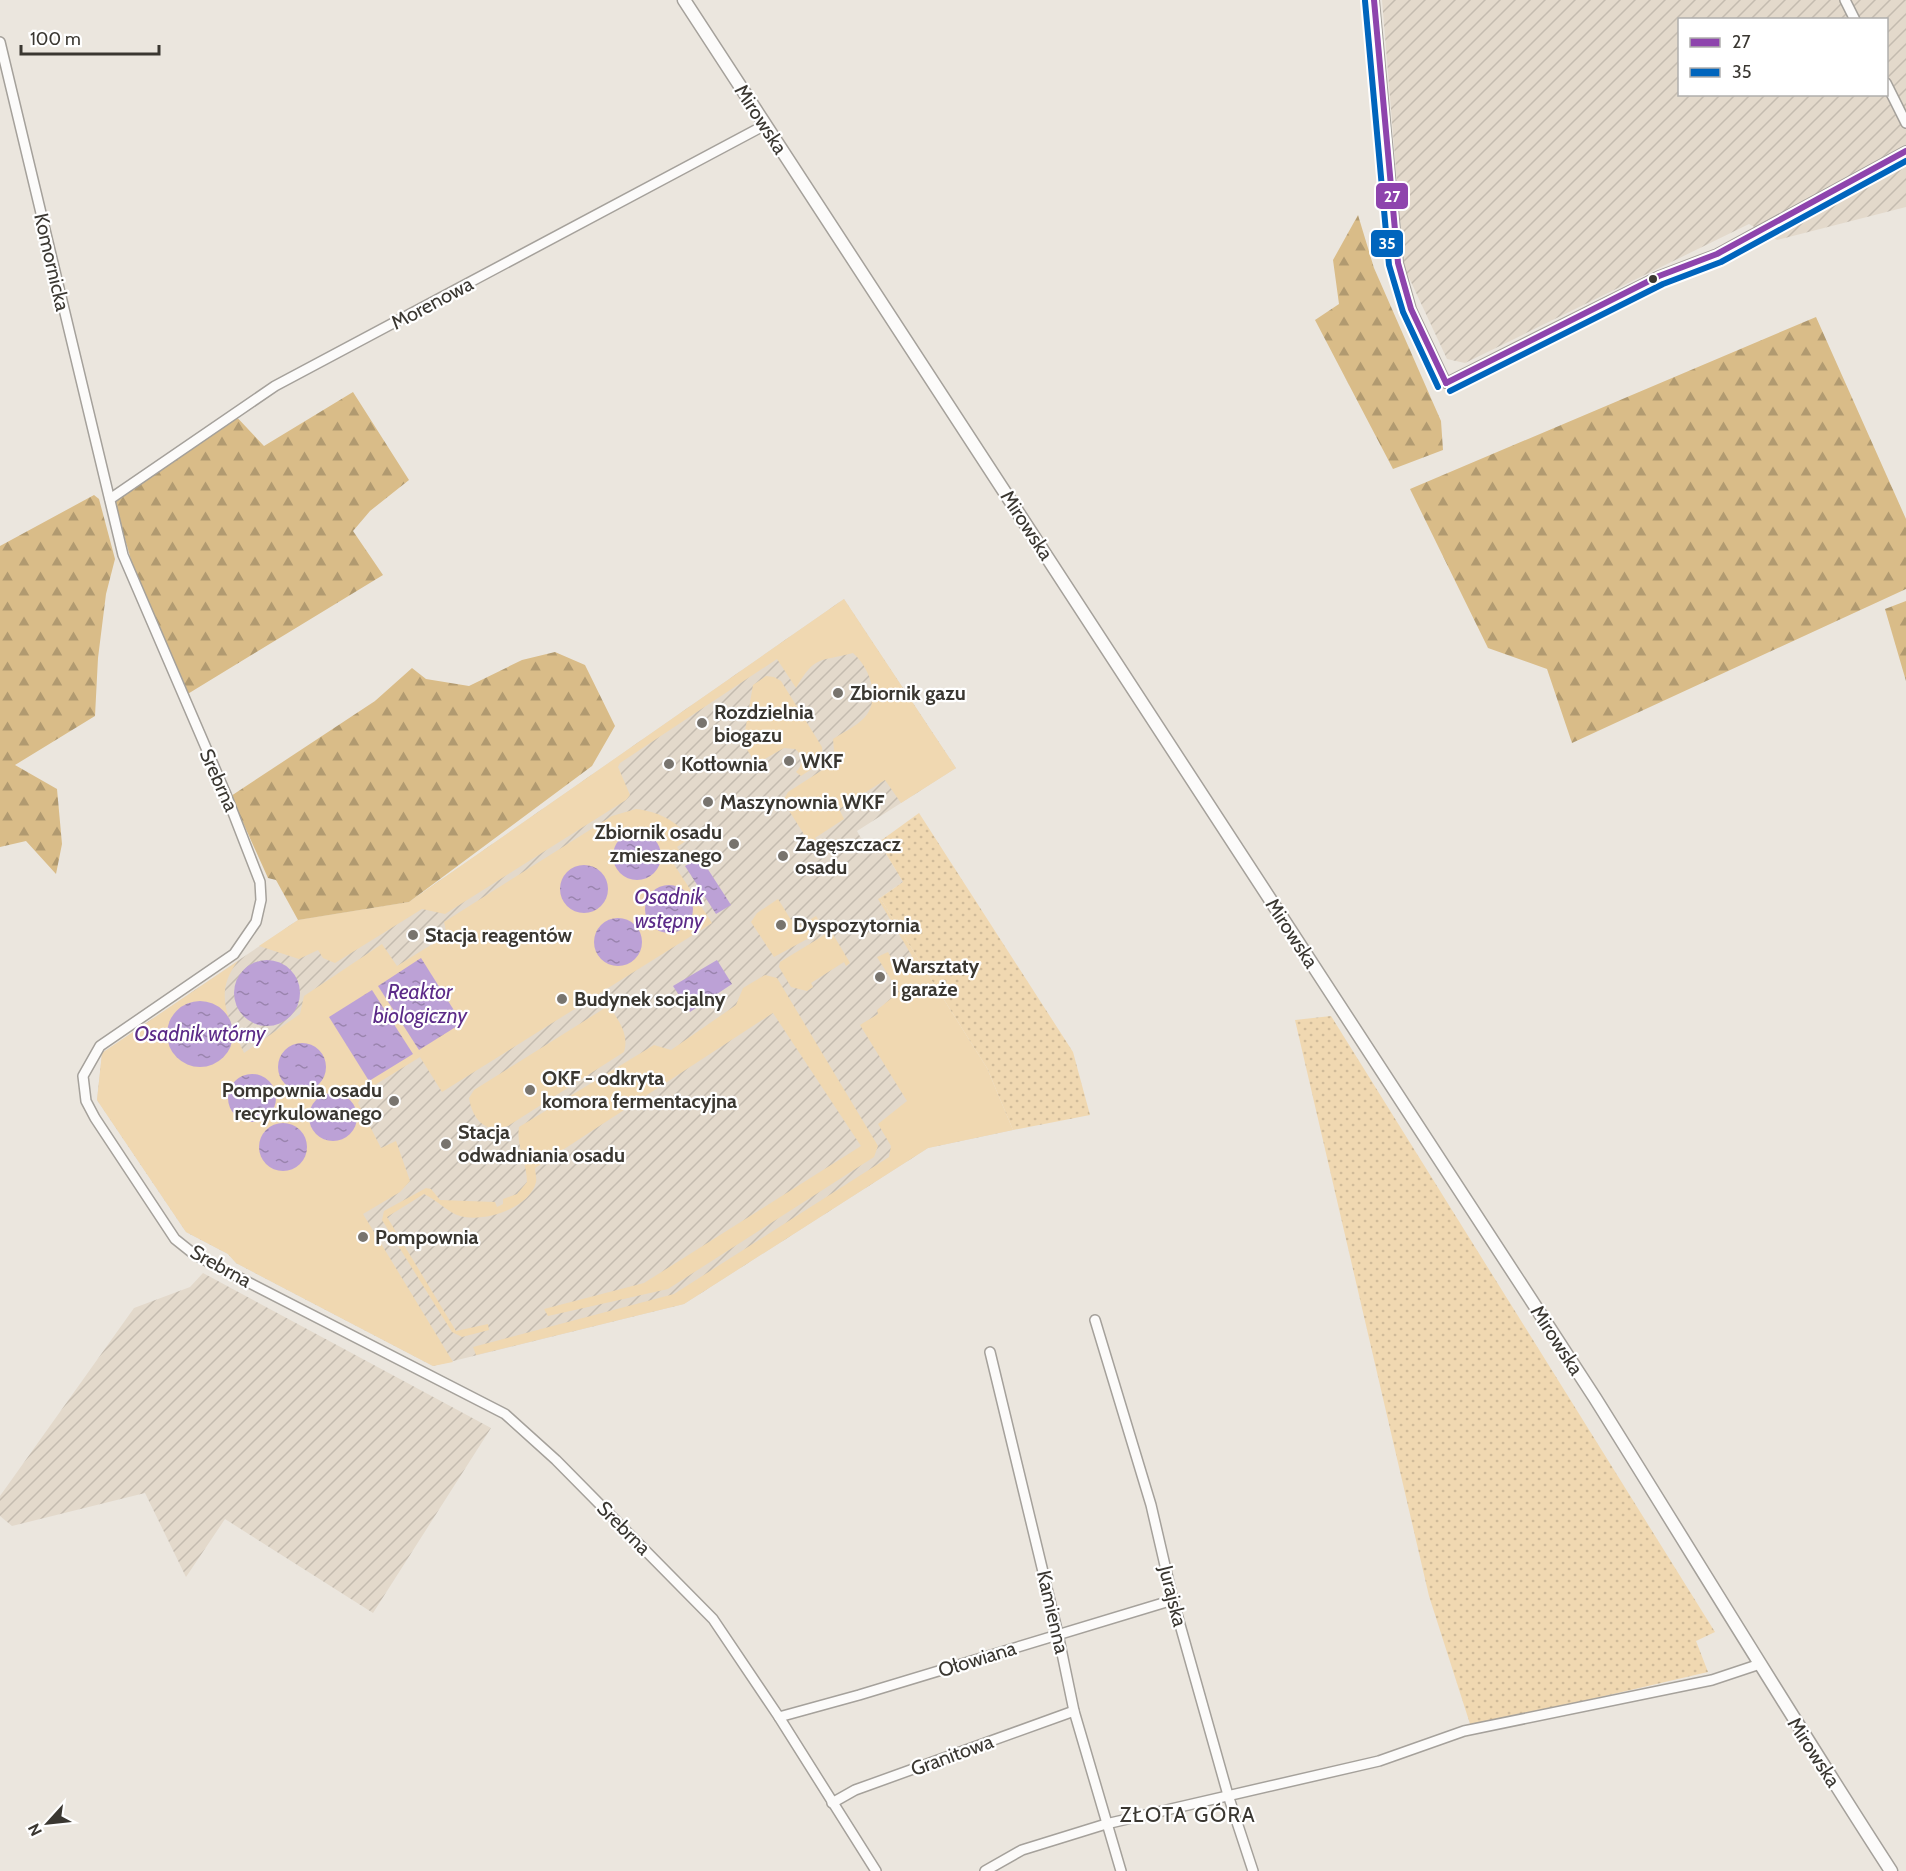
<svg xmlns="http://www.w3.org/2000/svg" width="1906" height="1871" font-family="Cabin,sans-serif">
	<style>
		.industrial { fill: url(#industrial-furrows); fill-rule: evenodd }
		.grass { fill: #f0d8b1 }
		.forest { fill: url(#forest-firs) }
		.park { fill: url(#park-dots) }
		.water { fill: url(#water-ripples) }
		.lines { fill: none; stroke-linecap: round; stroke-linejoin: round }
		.minor-casing { stroke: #a5a19b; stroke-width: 12 }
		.tertiary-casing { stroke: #a5a19b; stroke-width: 15 }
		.minor { stroke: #fcfbfa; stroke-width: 9 }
		.tertiary { stroke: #fcfbfa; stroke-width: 12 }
		.bus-1-casing { stroke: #fff; stroke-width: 10 }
		.bus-2-casing { stroke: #fff; stroke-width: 10 }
		.bus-1 { stroke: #8e44ad; stroke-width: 6 }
		.bus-2 { stroke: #0065bd; stroke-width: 6 }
		.bus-dot { fill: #3a3731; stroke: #fff; stroke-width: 2 }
		.poi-dot { fill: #78746e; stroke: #fff; stroke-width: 2 }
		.labels { text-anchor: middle; stroke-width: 4.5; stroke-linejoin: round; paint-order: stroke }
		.street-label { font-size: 20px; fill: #3a3731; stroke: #fff }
		.poi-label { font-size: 20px; font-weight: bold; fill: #3a3731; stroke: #fff; text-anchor: start }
		.water-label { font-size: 21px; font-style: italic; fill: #5c2b88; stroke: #fff }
		.neighbourhood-label { font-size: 21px; letter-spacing: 1.5px; fill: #3a3731; stroke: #fff }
		.line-badge { stroke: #fff; stroke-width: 2 }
		.badge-label { font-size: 16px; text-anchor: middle; font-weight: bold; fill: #fff }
	</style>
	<defs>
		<pattern id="industrial-furrows" width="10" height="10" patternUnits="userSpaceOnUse" patternTransform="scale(1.5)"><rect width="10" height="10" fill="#e3d9cb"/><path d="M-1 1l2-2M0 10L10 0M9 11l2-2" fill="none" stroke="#c4bbaf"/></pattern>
		<pattern id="forest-firs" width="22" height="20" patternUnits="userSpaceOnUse" patternTransform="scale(1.5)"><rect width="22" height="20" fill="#d9bc88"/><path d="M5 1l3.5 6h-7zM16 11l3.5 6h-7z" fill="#b19a70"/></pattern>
		<pattern id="park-dots" width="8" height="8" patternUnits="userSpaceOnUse" patternTransform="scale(1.5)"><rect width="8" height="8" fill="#f0d8b1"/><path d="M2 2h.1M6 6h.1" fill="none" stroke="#cfba99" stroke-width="1.8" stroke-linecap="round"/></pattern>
		<pattern id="water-ripples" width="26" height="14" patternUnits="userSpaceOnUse" patternTransform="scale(1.5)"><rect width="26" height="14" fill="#bca1d6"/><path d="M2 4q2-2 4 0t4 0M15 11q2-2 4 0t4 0" fill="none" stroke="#9a84ae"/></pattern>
	</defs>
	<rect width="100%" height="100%" fill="#ebe6de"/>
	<g class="industrial">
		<path d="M1382,0H1906V207L1777,240L1749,224L1465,363L1447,359L1404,267ZM1680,20H1886V94H1680Z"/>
		<path d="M844,599L956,768L857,831L867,849L879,842L903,882L880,898L1013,1130L928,1148L684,1304L433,1366L236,1263L228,1254L186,1232L97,1100L102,1053L298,920L409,902Z"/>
		<path d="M203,1273L491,1428L373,1613L225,1519L186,1577L145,1493L12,1526L0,1516V1496L134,1308L190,1287Z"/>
	</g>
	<g class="grass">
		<path d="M844,599L956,768L901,803L885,780L839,809L844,819L815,838L823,852L817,855L783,801L788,792L835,762L833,739C842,733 857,726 865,717C881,698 870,668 853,653C819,662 815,655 796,688L777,659L620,763L618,767L630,795L626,800L445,914L422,909L335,963L323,958L318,950L299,959L259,946L298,920L409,902Z"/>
		<path d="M766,676L774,677L781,681L822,747L823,758L819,764L801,776L796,772C804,764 803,755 795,749L784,748L756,764L743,743L753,685Z"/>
		<path d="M636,809C659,812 672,819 688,835L690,838L677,847L683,856L673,863L712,923L442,1092L420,1057L365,1091L358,1103L381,1148L396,1141L410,1181L400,1192L363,1214L453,1362L433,1366L236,1263L228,1254L186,1232L97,1100L102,1053L238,961C213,993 228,1018 244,1053L300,1014L304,996L382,944L397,966L447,935L444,922L612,816Z"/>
		<path d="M880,898L987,1068L1013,1130L928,1148L684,1304L476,1355L473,1347L674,1294L889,1157L891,1146L878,1124L907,1101L860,1025L878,1014L877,1010L899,992L877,957L888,952L895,965L912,956L878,899Z"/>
		<path d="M778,899L791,920L795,918L800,926L816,916L823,927L809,938L774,957L751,922L757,913Z"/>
		<path d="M831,931L850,963L846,966L844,962L811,983L813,987L807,991L791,987L779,967L780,962Z"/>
		<path d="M765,975L777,978L878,1146L874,1157L668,1289L548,1316L544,1309L644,1283L861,1146L773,1013L535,1168C535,1172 537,1178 536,1182C530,1208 484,1223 460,1216C447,1212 437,1200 424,1194L387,1217L456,1331L488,1324L489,1330L462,1337L452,1332L382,1220L384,1211L426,1188L431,1189L440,1200L495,1202L497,1207L503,1204V1199L517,1194L527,1182C527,1163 516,1146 519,1127L654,1045L671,1050L736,1005L743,988Z"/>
		<path d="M605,1008L611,1009C620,1023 629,1035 624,1052L508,1126C485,1134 473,1120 469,1098L474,1090Z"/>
	</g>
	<g class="forest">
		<path d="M1358,215L1374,268L1441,421L1443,450L1393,469L1315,320L1339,304L1333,260Z"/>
		<path d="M1816,317L1906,519V589L1572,743L1547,669L1488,648L1410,489Z"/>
		<path d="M353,392L409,480L370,511L353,531L383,575L186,695L136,577L112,494L231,411L264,446Z"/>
		<path d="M94,495L99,499L115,559L106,594L98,658L95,716L15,765L57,789L62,844L56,874L26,841L0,847V546Z"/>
		<path d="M1906,601V681L1885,609Z"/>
		<path d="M555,652L585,665L615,726L592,766L409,902L298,920L276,880L268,878L231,796L375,701L412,668L426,679L469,686L522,660Z"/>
	</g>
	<g class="park">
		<path d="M919,813L1073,1052L1090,1115L1013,1130L987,1068L880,898L903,882L879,842Z"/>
		<path d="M1331,1016L1715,1632L1696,1641L1708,1672L1471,1727L1429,1596L1295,1020Z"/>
	</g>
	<g class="water">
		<circle cx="637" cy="856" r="24"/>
		<path d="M700,857L731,905L716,914L685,866Z"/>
		<circle cx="584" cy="889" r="24"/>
		<circle cx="669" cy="909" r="24"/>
		<circle cx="618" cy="942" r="24"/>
		<path d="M421,958L462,1023L419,1050L378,986Z"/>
		<path d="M717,960L732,984L690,1012L673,986Z"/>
		<circle cx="267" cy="993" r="33"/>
		<path d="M372,990L413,1054L369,1081L329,1017Z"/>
		<circle cx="200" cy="1034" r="33"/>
		<circle cx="302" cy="1067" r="24"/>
		<circle cx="252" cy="1098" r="24"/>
		<circle cx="333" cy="1117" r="24"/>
		<circle cx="283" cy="1147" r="24"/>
	</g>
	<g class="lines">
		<defs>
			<g id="minor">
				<path d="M1374,0L1398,263L1411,309L1446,383L1659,276L1717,254L1906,151"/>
				<path d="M1845,0L1855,20"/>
				<path d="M0,42L123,555L225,792L260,882L261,900L256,922L234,954L100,1046L83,1076L86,1101L95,1118L175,1239L195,1255L505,1414L556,1460L713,1619L779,1717L876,1871"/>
				<path d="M1886,83L1906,123"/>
				<path d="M110,499L275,386L765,125"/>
				<path d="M1095,1320L1151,1505L1173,1600L1228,1795L1253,1871"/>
				<path d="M990,1352L1058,1634L1074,1711L1121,1871"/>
				<path d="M779,1717L859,1695L1173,1600"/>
				<path d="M832,1803L855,1790L1074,1711"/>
				<path d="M985,1871L1022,1850L1106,1824L1379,1761L1464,1731L1712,1680L1760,1664"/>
			</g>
			<path id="tertiary" d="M684,0L1595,1398C1694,1556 1790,1715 1891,1871"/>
		</defs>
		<use href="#minor" class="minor-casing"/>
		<use href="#tertiary" class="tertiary-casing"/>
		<use href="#minor" class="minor"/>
		<use href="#tertiary" class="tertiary"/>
		<defs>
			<g id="bus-1">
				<path d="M1374,0L1398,263L1411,309L1446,383"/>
				<path d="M1446,383L1659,276L1717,254L1906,151"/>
			</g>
			<g id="bus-2">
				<path d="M1365,1L1389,265L1403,312L1438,387"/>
				<path d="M1450,391L1663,284L1721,262L1906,161"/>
			</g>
		</defs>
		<use href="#bus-1" class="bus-1-casing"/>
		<use href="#bus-2" class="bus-2-casing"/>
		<use href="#bus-1" class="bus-1"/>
		<use href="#bus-2" class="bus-2"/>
	</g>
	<circle class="bus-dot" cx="1653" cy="279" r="5"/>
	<g class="poi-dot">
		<circle cx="838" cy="693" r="6"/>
		<circle cx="702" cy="723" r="6"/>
		<circle cx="789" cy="761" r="6"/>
		<circle cx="669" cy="764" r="6"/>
		<circle cx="708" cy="802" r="6"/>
		<circle cx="734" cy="844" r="6"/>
		<circle cx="783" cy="856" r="6"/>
		<circle cx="781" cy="925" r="6"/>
		<circle cx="413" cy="935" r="6"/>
		<circle cx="880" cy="977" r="6"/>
		<circle cx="562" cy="999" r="6"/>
		<circle cx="530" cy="1090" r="6"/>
		<circle cx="394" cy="1101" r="6"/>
		<circle cx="446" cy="1144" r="6"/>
		<circle cx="363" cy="1237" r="6"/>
	</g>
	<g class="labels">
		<g class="street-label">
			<text transform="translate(761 119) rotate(57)" y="7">Mirowska</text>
			<text transform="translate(52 262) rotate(77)" y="7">Komornicka</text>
			<text transform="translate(432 303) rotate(-28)" y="7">Morenowa</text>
			<text transform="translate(1027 525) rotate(57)" y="7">Mirowska</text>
			<text transform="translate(219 780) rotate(66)" y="7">Srebrna</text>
			<text transform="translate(1292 933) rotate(57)" y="7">Mirowska</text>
			<text transform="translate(221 1266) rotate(29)" y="7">Srebrna</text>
			<text transform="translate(1557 1340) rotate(57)" y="7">Mirowska</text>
			<text transform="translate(624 1528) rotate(45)" y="7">Srebrna</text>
			<text transform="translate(1173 1596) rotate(76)" y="7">Jurajska</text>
			<text transform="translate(1053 1612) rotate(77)" y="7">Kamienna</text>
			<text transform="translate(977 1659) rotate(-17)" y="7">Ołowiana</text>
			<text transform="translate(1814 1752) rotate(57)" y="7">Mirowska</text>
			<text transform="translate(952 1755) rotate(-20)" y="7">Granitowa</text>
		</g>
		<g class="poi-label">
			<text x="850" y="700">Zbiornik gazu</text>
			<text x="714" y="719">Rozdzielnia<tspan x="714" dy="23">biogazu</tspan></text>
			<text x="801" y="768">WKF</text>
			<text x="681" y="771">Kotłownia</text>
			<text x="720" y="809">Maszynownia WKF</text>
			<text x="722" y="839" text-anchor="end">Zbiornik osadu<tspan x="722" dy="23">zmieszanego</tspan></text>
			<text x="795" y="851">Zagęszczacz<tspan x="795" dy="23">osadu</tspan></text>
			<text x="793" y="932">Dyspozytornia</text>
			<text x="425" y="942">Stacja reagentów</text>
			<text x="892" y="973">Warsztaty<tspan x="892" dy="23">i garaże</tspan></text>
			<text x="574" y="1006">Budynek socjalny</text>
			<text x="542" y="1085">OKF - odkryta<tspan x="542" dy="23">komora fermentacyjna</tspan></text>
			<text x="382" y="1097" text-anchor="end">Pompownia osadu<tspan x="382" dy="23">recyrkulowanego</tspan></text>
			<text x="458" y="1139">Stacja<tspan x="458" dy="23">odwadniania osadu</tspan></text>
			<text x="375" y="1244">Pompownia</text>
		</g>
		<g class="water-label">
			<text x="669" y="904">Osadnik<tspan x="669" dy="24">wstępny</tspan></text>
			<text x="420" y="999">Reaktor<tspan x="420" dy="24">biologiczny</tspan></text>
			<text x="200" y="1041">Osadnik wtórny</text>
		</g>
		<g class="neighbourhood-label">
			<text x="1188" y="1822">ZŁOTA GÓRA</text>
		</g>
	</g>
	<g class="line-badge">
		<rect x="1375" y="182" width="34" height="28" rx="6" fill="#8e44ad"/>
		<rect x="1370" y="229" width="34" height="29" rx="6" fill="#0065bd"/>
	</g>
	<g class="badge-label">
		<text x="1392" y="202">27</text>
		<text x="1387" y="249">35</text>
	</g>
	<rect x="1678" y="18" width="210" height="78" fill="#ffffff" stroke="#b0afad" stroke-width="1.5"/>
	<rect x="1690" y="38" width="30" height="9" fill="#8e44ad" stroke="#b0afad" stroke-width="1.5"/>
	<text x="1732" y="48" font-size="18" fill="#3a3731">27</text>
	<rect x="1690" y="68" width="30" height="9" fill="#0065bd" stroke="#b0afad" stroke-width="1.5"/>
	<text x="1732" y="78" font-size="18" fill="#3a3731">35</text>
	<g transform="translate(48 1823) rotate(243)" stroke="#ffffff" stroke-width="4.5" paint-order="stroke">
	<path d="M0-4.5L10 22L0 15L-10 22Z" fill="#3a3731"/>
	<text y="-9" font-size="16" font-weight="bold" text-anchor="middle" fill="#3a3731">N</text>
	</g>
	<path d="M21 45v9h138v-9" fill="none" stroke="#3a3731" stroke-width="3"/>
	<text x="30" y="45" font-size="18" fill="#3a3731" stroke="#ffffff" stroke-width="4.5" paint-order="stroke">100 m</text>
</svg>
